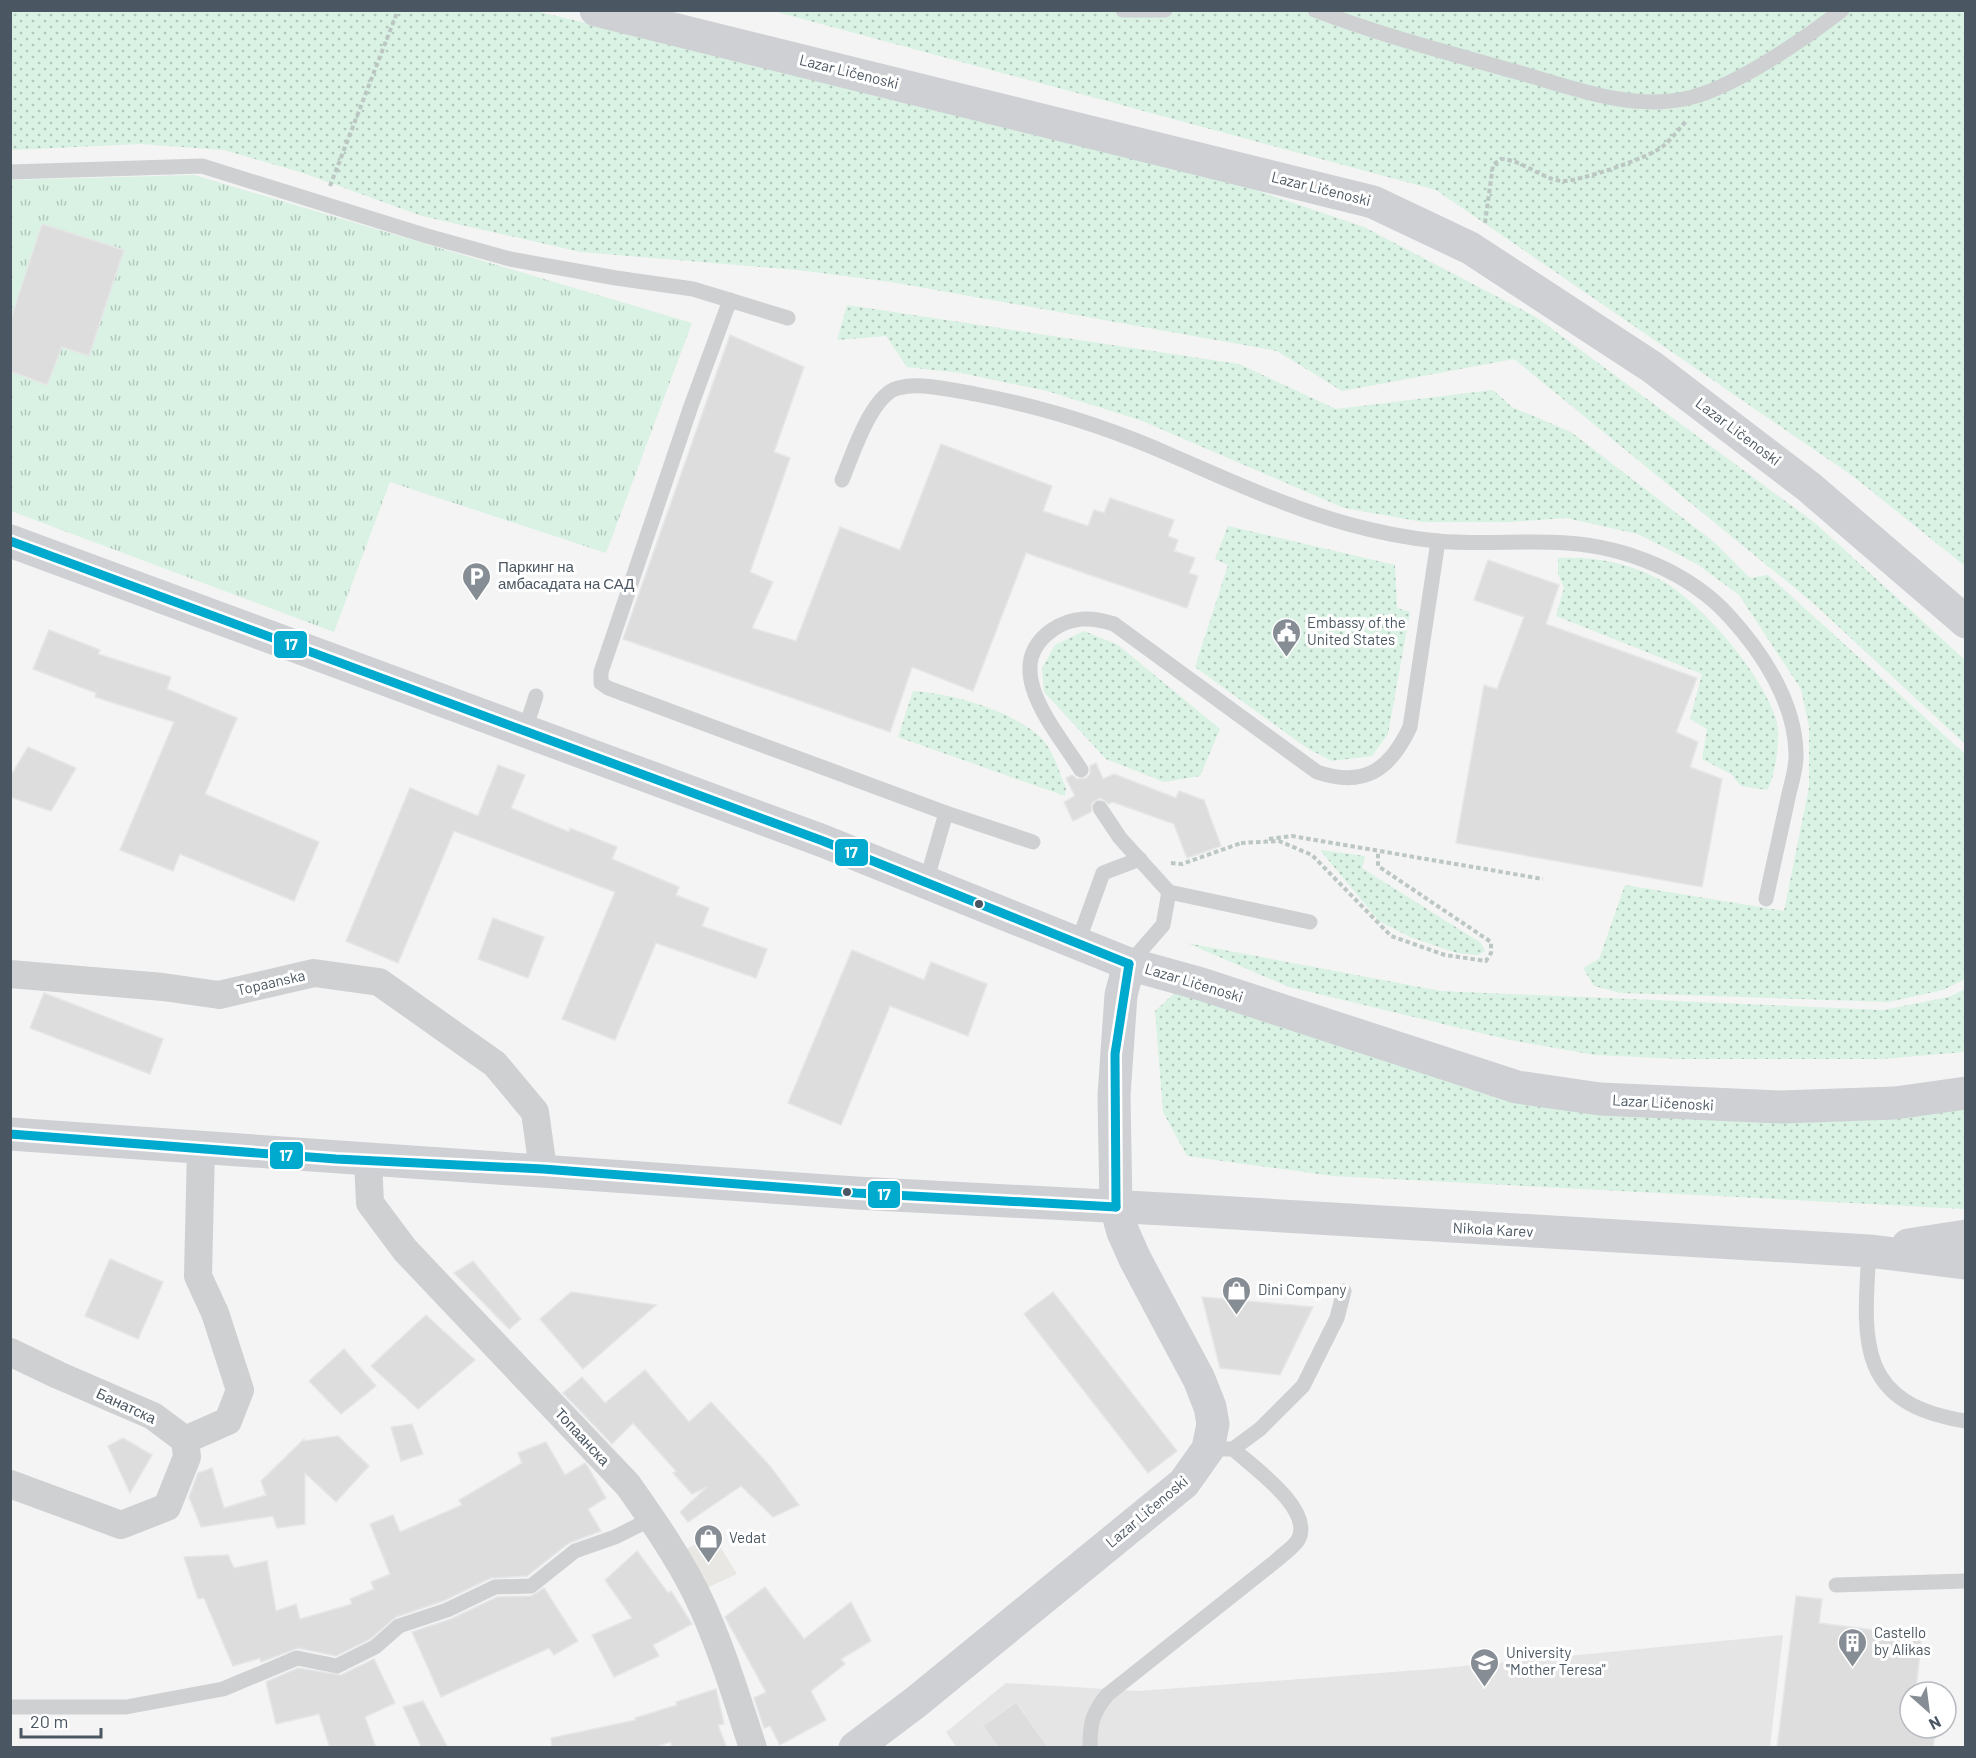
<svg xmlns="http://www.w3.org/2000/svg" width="1976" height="1758" font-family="Barlow,sans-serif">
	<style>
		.commercial { fill: #e8e7e3 }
		.education { fill: #e6e5e6 }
		.grass { fill: url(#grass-dots) }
		.park { fill: url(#park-tufts) }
		.building { fill: #ddddde; stroke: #e5e6e7; stroke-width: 1.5 }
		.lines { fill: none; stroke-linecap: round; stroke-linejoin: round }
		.path { stroke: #bcc7c4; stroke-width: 4; stroke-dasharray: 4.5 3; stroke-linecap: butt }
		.lane { stroke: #ced0d2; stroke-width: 15 }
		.street { stroke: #ced0d2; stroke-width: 28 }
		.secondary { stroke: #ced0d4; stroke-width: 33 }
		.bus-1-casing { stroke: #fff; stroke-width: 14 }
		.bus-1 { stroke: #00a9ce; stroke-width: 9 }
		.bus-dot { fill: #4a5661; stroke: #fff; stroke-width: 2 }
		.labels { text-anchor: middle; stroke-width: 6; stroke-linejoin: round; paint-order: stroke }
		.street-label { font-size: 15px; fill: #4a5661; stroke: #fff }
		.poi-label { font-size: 15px; fill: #4a5661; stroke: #fff; text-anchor: start }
		.line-badge { stroke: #fff; stroke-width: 2 }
		.badge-label { font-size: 16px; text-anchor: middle; font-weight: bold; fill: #fff }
	</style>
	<defs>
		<pattern id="grass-dots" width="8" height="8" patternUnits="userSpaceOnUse" patternTransform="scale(1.5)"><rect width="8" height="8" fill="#d9f2e3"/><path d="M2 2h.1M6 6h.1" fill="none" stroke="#b2c7bb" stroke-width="1.8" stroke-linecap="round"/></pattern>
		<pattern id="park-tufts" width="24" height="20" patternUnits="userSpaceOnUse" patternTransform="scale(1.5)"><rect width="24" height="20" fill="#d9f2e3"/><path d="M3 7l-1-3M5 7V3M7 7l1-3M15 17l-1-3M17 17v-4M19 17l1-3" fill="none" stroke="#b2c7bb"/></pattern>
	</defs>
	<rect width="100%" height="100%" fill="#f4f4f4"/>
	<path class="commercial" d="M713,1535L737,1574L702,1590L679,1553Z"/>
	<path class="education" d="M1783,1635L1770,1747L957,1748L946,1732L1006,1683L1138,1691L1433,1669Z"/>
	<g class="grass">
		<path d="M531,10L1165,159L1364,227L1536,317L1815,523L1965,660V744L1812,602L1514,359L1342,391L1277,351L891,282L798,270L581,252L422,216L303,173L224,150L140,144L11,150V11Z"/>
		<path d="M773,11H1965V566L1854,477L1436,190Z"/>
		<path d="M847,305L1239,364L1336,409L1493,390L1512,407L1571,432L1714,542L1750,578L1768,575L1965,754V979L1943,990L1888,1002L1621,993L1594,986L1583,968L1599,959L1625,885L1784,911L1809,787V727L1801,689L1739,595L1697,564L1638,534L1566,518L1510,522H1423L1344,508L1140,420L1047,391L961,373L907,367L886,336L837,340Z"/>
		<path d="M1228,526L1395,565L1397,608L1410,612L1388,734L1372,756L1332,761L1307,748L1195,667L1228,565L1215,559Z"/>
		<path d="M1558,558C1594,556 1632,563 1664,582C1704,606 1762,674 1776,719C1781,735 1776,776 1767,790L1741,786L1731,774L1702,759L1707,729L1690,719L1702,674L1556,616L1564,588L1558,574Z"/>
		<path d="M1084,631L1118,645L1220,729L1200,776L1164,782L1106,759L1044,692L1042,668L1055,645Z"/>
		<path d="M913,691C954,694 1011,710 1041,738C1053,749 1059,773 1066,788L1065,796L898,737Z"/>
		<path d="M1320,850L1365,856L1362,868L1481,943L1485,951L1478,955L1457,953L1410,937L1379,921Z"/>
		<path d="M1187,943L1441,991L1883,1010L1949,997L1965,989V1052L1881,1059H1680L1595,1055L1510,1040L1289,987Z"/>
		<path d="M1179,989L1530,1102L1965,1109V1209L1333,1176L1187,1156L1163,1112L1155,1011Z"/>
	</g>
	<path class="park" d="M194,175L692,323L606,553L390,482L334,632L11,511L10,180Z"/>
	<g class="building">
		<path d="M42,224L124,250L89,356L62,347L47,385L10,371V321Z"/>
		<path d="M730,335L804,367L774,452L790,458L750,572L773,582L752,628L796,641L840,527L900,550L941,444L1052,486L1043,511L1088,526L1094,510L1104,513L1110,498L1174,520L1168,536L1178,540L1174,551L1195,558L1189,573L1198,576L1187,608L1026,553L973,691L912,667L890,732L623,639Z"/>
		<path d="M1488,560L1559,585L1546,624L1697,678L1676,732L1698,742L1690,767L1722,779L1702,887L1456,843L1484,685L1497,689L1524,617L1474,600Z"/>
		<path d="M49,630L100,650L98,654L171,677L167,689L237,718L205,794L319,842L294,901L180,854L173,871L120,850L174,722L95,697L96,693L33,669Z"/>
		<path d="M28,747L76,768L51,811L10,797V777Z"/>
		<path d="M1096,763L1103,779L1114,774L1176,798L1179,791L1204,800L1221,846L1187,858L1174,824L1113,802L1109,804L1100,798L1092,803L1091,812L1073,821L1064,802L1075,796L1066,778L1072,775L1077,779L1086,778L1090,774V766Z"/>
		<path d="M498,765L525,775L511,808L569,832L570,828L617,847L612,859L679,887L676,895L709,908L702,926L767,949L756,978L656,943L615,1040L562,1019L615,892L454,831L398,963L346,941L410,788L478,816Z"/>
		<path d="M493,918L544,937L528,978L478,959Z"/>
		<path d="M852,950L924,980L931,962L987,984L968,1036L890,1006L841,1125L788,1103Z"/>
		<path d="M44,993L163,1039L150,1074L30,1028Z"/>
		<path d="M110,1259L163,1282L138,1339L85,1316Z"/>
		<path d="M473,1261L521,1319L509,1329L454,1273Z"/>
		<path d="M571,1292L656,1305L583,1369L540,1319Z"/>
		<path d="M1053,1292L1177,1451L1148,1473L1024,1314Z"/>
		<path d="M1202,1297L1313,1307L1280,1375L1220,1368Z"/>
		<path d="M426,1315L475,1360L418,1409L371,1366Z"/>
		<path d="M344,1349L376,1386L341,1414L309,1381Z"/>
		<path d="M645,1370L689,1422L711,1402L770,1466L799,1505L773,1517L741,1486L688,1522L680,1512L707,1487L692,1494L673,1473L676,1471L633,1423L612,1444L563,1393L582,1377L605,1403Z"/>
		<path d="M412,1424L423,1454L401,1461L391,1427Z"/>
		<path d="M338,1436L369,1466L336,1502L305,1473V1524L277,1528L273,1516L201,1527L189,1497L198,1473L212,1468L224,1508L266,1495L261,1481L304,1439V1441Z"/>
		<path d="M123,1438L152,1455L130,1493L108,1446Z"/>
		<path d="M546,1442L565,1475L585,1463L588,1467L606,1498L588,1509L601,1531L569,1543L527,1576L491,1578L443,1601L396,1617L370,1639L336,1656L298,1648L261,1662L260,1658L233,1666L204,1598L198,1599L184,1557L228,1555L234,1568L267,1561L276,1611L296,1604L300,1619L352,1604L350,1599L374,1589L371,1582L390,1574L370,1524L393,1515L400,1532L462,1505L459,1500L522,1463L518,1453Z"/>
		<path d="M637,1551L668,1593L671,1591L692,1624L653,1645L659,1656L614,1677L592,1635L632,1618L605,1580Z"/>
		<path d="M765,1587L804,1639L851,1602L871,1641L841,1659L845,1664L811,1691L826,1720L780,1745L770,1726L764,1728L754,1698L766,1692L725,1617Z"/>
		<path d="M544,1588L578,1641L554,1655L549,1648L441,1697L412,1632L451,1619L497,1597L531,1596Z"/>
		<path d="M1796,1596L1822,1599L1819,1623L1922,1636L1916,1688L1940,1692H1910V1728H1936L1933,1748H1777Z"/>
		<path d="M374,1659L395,1703L365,1717L376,1748H330L319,1714L276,1724L266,1682L298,1668L341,1675Z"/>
		<path d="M716,1689L724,1724L718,1725L727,1748H673L670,1742L654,1748H552L551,1738L636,1720L635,1718L677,1705L676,1702Z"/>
		<path d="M423,1701L448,1748H422L403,1707Z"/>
		<path d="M1016,1702L1049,1748H998L983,1726Z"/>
	</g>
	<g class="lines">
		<g class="path">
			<path d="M330,186L398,10"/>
			<path d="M1485,223L1493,165L1501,159C1523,160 1540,178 1561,181C1576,183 1650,157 1662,147C1671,140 1679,129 1687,120"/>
			<path d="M1269,839L1292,836L1543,879"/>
			<path d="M1241,843L1279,841L1312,855L1391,936L1445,955L1486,961L1491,953V942L1378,866V852"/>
			<path d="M1171,863L1182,864L1241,843"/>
		</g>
		<g class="lane">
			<path d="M1123,10H1165"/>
			<path d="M1315,10C1378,34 1441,51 1506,69C1563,84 1625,111 1684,99C1731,90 1803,40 1842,10"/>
			<path d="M10,172L202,166L427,236L510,259L616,278L693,289L788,318"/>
			<path d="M730,300L691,406L601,672V683L608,688L946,813L1033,842"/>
			<path d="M842,480C852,456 871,395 898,388C922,382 951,390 975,394C1043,407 1110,428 1173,456C1231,481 1287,507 1348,524C1377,532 1407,538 1437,541C1481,545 1524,540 1567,543C1626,547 1689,572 1729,616C1762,652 1795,702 1796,753C1797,767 1791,784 1788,798C1781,831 1773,865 1766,899"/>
			<path d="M525,730L536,696"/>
			<path d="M1081,770C1057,731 998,668 1052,630C1072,616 1092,617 1114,624L1317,772C1364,788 1390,770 1410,727L1438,541"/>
			<path d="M1100,808L1120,838L1169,892L1163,925L1129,964"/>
			<path d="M926,882L946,813"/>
			<path d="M1169,892L1310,922"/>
			<path d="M1078,942L1103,873L1140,859"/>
			<path d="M1869,1251C1863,1343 1857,1404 1966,1421"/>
			<path d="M1223,1449H1233L1260,1429L1303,1386L1337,1318L1344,1291"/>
			<path d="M1836,1585L1966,1581"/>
			<path d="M10,1707H126L223,1689L297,1658L337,1666L375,1647L399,1626L447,1610L495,1587L531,1586L575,1551L615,1537L651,1519"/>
			<path d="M1090,1748C1090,1723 1092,1714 1107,1695L1277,1560C1283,1554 1294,1547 1298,1540C1315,1510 1252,1466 1233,1449"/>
		</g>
		<g class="street">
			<path d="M10,974L163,987L219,995L314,973L379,982L495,1064L535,1112L543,1169"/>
			<path d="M368,1161L370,1203L405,1250L628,1485C652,1519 677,1555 696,1593C720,1642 736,1696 753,1748"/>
			<path d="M10,1352L58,1375L153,1416L185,1440L187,1457L167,1507L121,1525L10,1484"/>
			<path d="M185,1440L228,1421L240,1390L215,1313L198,1276L201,1148"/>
		</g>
		<g class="secondary">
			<path d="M596,10L1373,202L1470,248L1652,367L1809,487L1966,622"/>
			<path d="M10,541L823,841L1129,964L1201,984L1517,1087L1600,1099L1781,1107L1895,1103L1966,1093"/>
			<path d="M10,1134L856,1193L1183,1210L1869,1251L1966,1263"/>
			<path d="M1908,1245L1966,1236"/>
			<path d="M855,1748L916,1702L1184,1483L1208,1449L1213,1424L1210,1407L1199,1379L1135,1259L1123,1232L1116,1207L1114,1095L1121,995L1129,964"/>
		</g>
		<defs>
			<g id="bus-1">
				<path d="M10,541L823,841L1129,964"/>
				<path d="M10,1134L336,1159L543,1169L856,1193L1116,1207"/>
				<path d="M1116,1207L1115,1054L1129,964"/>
			</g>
		</defs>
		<use href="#bus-1" class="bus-1-casing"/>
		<use href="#bus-1" class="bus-1"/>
	</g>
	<defs>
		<symbol id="parking-pin" viewBox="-11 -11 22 30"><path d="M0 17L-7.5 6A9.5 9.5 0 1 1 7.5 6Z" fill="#868d94" stroke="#fff"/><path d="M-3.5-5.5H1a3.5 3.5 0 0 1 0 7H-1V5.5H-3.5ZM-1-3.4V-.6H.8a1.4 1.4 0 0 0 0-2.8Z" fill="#fff"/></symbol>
		<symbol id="civic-pin" viewBox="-11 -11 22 30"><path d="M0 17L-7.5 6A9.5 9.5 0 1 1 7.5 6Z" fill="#868d94" stroke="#fff"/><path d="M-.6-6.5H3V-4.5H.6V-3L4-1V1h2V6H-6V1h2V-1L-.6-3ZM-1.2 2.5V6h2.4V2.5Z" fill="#fff"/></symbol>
		<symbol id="shop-pin" viewBox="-11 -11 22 30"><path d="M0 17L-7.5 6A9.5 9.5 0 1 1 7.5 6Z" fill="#868d94" stroke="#fff"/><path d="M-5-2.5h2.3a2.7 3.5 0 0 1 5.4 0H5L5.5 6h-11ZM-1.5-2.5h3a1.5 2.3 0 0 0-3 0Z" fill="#fff"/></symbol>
		<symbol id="building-pin" viewBox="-11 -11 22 30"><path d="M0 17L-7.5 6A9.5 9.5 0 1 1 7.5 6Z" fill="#868d94" stroke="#fff"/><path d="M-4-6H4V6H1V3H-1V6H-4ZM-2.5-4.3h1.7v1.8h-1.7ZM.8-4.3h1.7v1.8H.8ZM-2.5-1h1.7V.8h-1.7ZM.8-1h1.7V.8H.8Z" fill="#fff"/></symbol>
		<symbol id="university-pin" viewBox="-11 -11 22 30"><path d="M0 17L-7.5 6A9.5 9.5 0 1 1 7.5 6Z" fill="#868d94" stroke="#fff"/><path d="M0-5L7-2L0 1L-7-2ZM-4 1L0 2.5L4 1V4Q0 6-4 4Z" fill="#fff"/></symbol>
	</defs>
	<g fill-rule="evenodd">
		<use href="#parking-pin" x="460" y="560" width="33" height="45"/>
		<use href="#civic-pin" x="1270" y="616" width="33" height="45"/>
		<use href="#shop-pin" x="1220" y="1274" width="33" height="45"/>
		<use href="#shop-pin" x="692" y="1522" width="33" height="45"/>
		<use href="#building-pin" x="1836" y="1626" width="33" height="45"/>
		<use href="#university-pin" x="1468" y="1646" width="33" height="45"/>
	</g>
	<g class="bus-dot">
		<circle cx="979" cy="904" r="5"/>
		<circle cx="847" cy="1192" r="5"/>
	</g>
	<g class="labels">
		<g class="street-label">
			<text transform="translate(849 72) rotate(14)" y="5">Lazar Ličenoski</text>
			<text transform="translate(1321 189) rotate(14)" y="5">Lazar Ličenoski</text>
			<text transform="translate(1738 432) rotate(37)" y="5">Lazar Ličenoski</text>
			<text transform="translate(271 983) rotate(-13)" y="5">Topaanska</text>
			<text transform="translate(1194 983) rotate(17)" y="5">Lazar Ličenoski</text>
			<text transform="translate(1663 1103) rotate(3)" y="5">Lazar Ličenoski</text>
			<text transform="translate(1493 1230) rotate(3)" y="5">Nikola Karev</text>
			<text transform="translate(126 1406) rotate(25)" y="5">Банатска</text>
			<text transform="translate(582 1437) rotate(47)" y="5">Топаанска</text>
			<text transform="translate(1147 1512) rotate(-40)" y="5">Lazar Ličenoski</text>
		</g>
		<g class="poi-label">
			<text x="498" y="572">Паркинг на<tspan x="498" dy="17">амбасадата на САД</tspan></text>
			<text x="1307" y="628">Embassy of the<tspan x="1307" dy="17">United States</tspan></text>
			<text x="1258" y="1295">Dini Company</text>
			<text x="729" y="1543">Vedat</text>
			<text x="1874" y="1638">Castello<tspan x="1874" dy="17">by Alikas</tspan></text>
			<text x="1506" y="1658">University<tspan x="1506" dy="17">"Mother Teresa"</tspan></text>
		</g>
	</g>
	<g class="line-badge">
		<rect x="273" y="630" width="35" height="29" rx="6" fill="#00a9ce"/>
		<rect x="834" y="838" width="35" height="29" rx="6" fill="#00a9ce"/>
		<rect x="269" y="1141" width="35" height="29" rx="6" fill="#00a9ce"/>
		<rect x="867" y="1180" width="34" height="29" rx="6" fill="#00a9ce"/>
	</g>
	<g class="badge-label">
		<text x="291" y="650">17</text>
		<text x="851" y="858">17</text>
		<text x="286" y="1161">17</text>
		<text x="884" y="1200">17</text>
	</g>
	<rect width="1976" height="1758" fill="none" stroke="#4a5661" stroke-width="24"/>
	<g transform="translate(1928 1710) rotate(152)"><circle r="28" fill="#ffffff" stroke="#b7bbc0" stroke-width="1.5"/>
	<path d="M0-4.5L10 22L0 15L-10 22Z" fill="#868d94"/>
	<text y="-9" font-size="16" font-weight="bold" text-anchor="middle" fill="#4a5661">N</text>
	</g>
	<path d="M21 1728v9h80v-9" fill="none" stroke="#4a5661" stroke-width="3"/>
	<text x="30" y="1728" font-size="18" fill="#4a5661" stroke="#ffffff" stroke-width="4.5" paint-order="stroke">20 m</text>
</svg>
